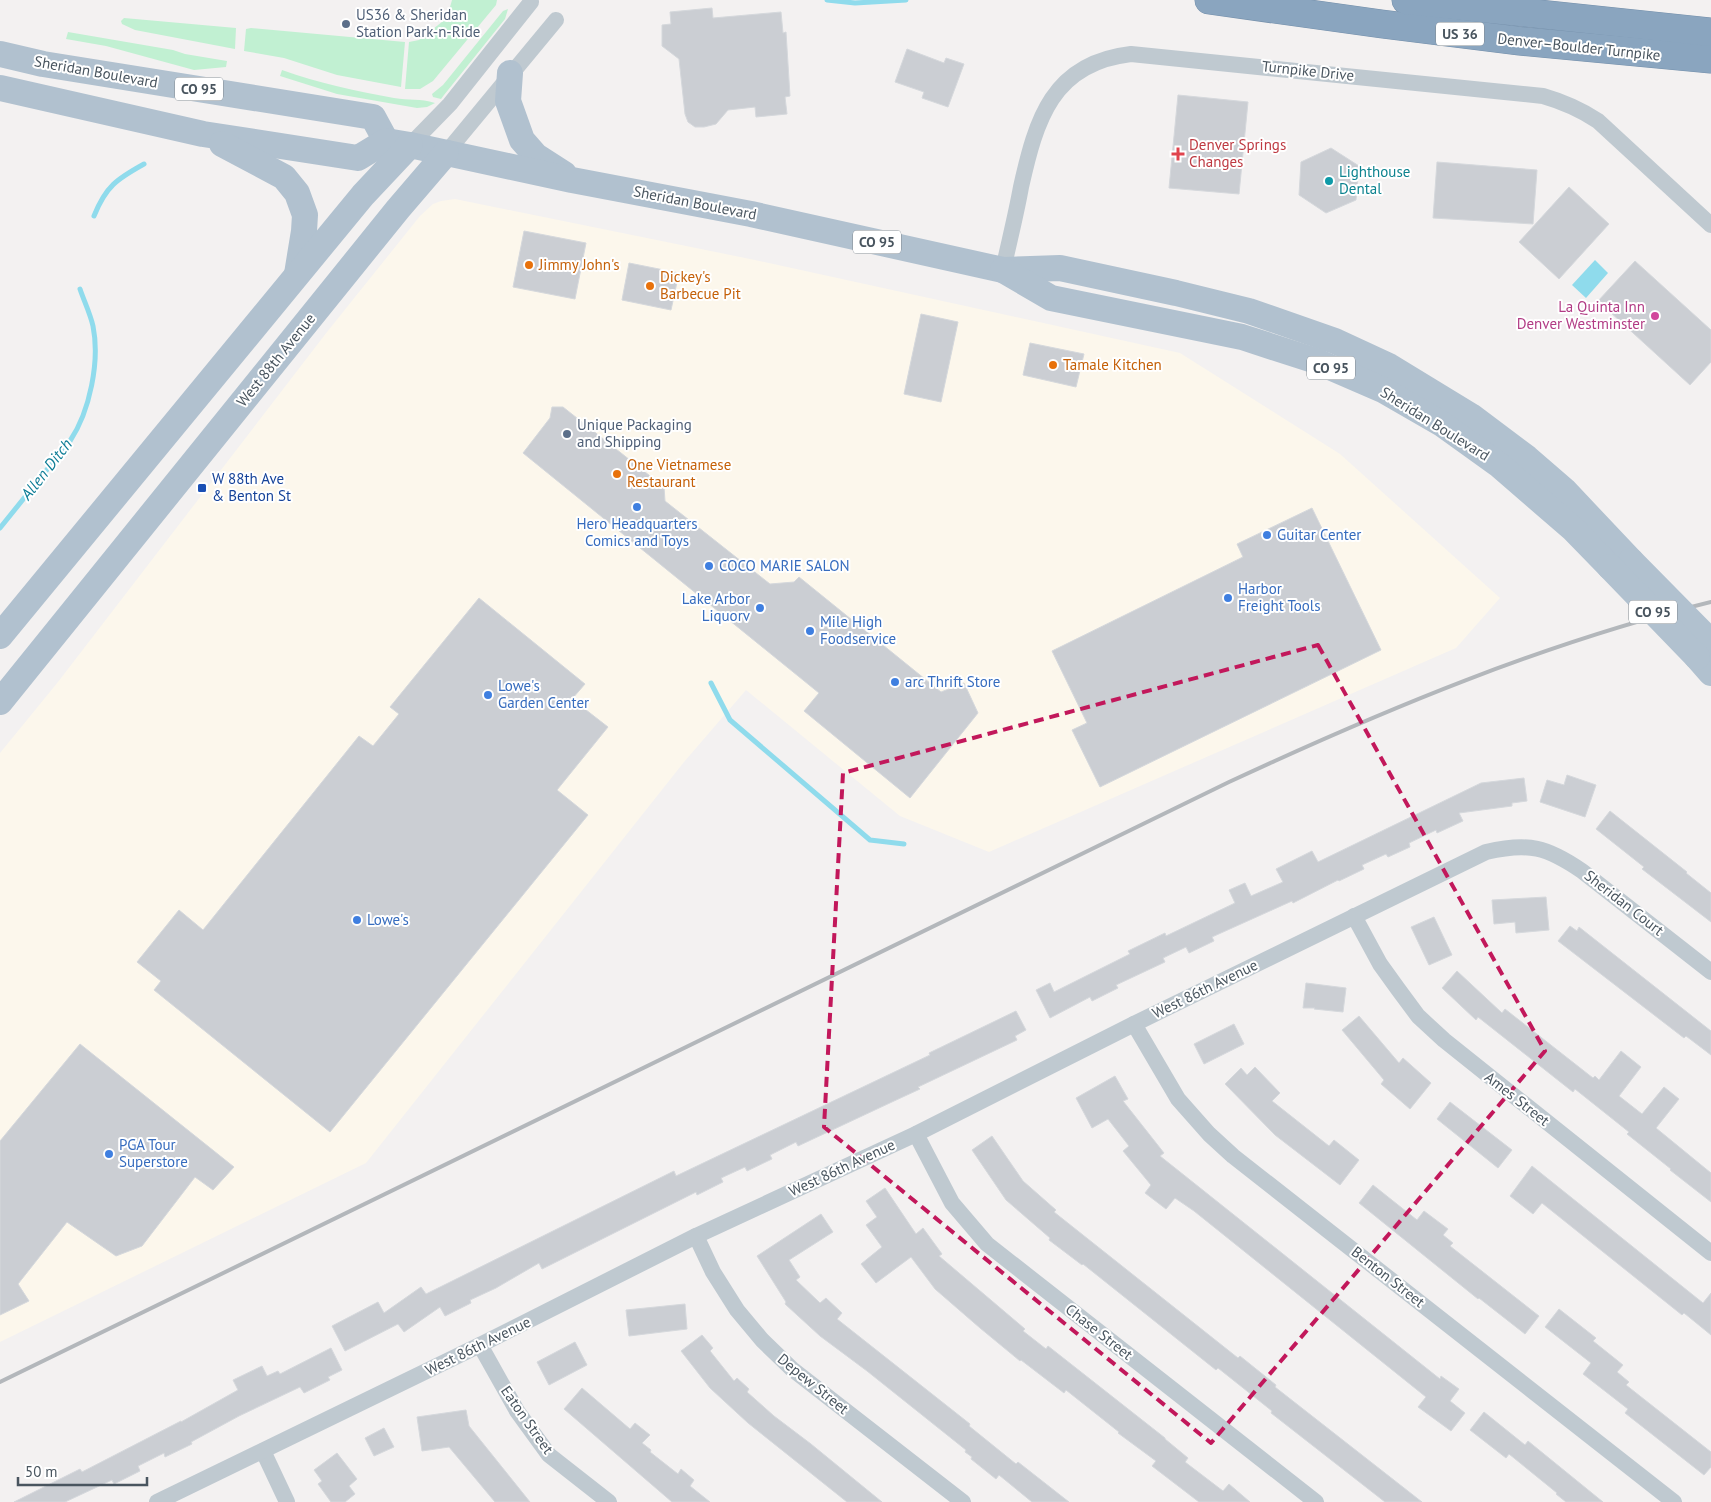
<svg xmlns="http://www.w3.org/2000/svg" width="1711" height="1502" font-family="'PT Sans',sans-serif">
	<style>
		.commercial { fill: #fcf7ec }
		.green { fill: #c1f0d2 }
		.water { fill: #8fdbec }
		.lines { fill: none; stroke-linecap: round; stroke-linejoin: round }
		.stream { stroke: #8fdbec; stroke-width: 5 }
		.building { fill: #cbced3; stroke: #d5d8dc }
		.motorway-casing { stroke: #7590ab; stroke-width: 29 }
		.minor { stroke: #bfc9d0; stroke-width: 16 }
		.primary { stroke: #b1c1cf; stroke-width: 26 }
		.motorway { stroke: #8aa5bf; stroke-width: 28 }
		.rail { stroke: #b3b7bb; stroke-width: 4 }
		.primary-bridge { stroke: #b1c1cf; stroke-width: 26 }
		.marked { fill: none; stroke: #c2185b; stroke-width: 4; stroke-dasharray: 10 6; stroke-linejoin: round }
		.service-dot { fill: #5c6f8a; stroke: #fff; stroke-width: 2 }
		.health-dot { fill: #e0444e; stroke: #fff; stroke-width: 2 }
		.culture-dot { fill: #0f9aa8; stroke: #fff; stroke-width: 2 }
		.food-dot { fill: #e8710a; stroke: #fff; stroke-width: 2 }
		.hotel-dot { fill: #d1479c; stroke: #fff; stroke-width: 2 }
		.transit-dot { fill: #1a4fb4; stroke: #fff; stroke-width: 2 }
		.shop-dot { fill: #3f7fe0; stroke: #fff; stroke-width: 2 }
		.labels { text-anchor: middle; stroke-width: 4; stroke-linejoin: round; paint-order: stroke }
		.shield { fill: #fff; stroke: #80888f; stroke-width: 1 }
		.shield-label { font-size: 14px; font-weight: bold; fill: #49555f }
		.service-label { font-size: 15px; fill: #4e5e75; stroke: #fff; text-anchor: start }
		.street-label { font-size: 15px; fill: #49555f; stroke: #fff }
		.health-label { font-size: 15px; fill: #be3a42; stroke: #fff; text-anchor: start }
		.culture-label { font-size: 15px; fill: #0d838f; stroke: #fff; text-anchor: start }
		.food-label { font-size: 15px; fill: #c56008; stroke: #fff; text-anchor: start }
		.hotel-label { font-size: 15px; fill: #b23c85; stroke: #fff; text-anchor: end }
		.transit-label { font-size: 15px; fill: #164399; stroke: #fff; text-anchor: start }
		.shop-label { font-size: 15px; fill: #366cbe; stroke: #fff; text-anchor: start }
		.water-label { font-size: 16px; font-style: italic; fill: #0e7d96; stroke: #fff }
	</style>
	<rect width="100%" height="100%" fill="#f3f1f1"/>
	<path class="commercial" d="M455,199L755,260L1180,353L1340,454L1500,598L1456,648L989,852L900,816L746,690L684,762L366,1163L0,1342V753L58,682L327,332L420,216L433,204L441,201Z"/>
	<g class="green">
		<path d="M452,0H497L496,5L433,81L420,89H405L409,42L419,40L447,18Z"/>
		<path d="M508,9L505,19L444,95L441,99L433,97L432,94L443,85L503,11Z"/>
		<path d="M124,18L236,28L235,49L135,30L122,24L121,21Z"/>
		<path d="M251,28L405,42L401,87L337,75L284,58L244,51L246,29Z"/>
		<path d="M68,32L173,50L185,54L227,61L226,67L194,70L106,46L66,39Z"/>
		<path d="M282,70C319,83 355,91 394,98C409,101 420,98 435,103L427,107L417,108L337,94L280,76Z"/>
	</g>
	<path class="water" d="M1595,260L1608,273L1586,298L1572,285Z"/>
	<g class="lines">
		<g class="stream">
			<path d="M827,0L855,3L906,0"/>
			<path d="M94,216C106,186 117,179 144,164"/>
			<path d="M0,528L70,441C90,411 100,361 93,326C90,313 84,301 80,289"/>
			<path d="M711,683L730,720L870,840L904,844"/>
		</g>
	</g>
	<g class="building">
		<path d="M712,8L713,18L781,12L783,33L786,32L790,96L785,97L787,114L756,117L755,107L728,110L716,124L704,127H695L688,122L685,114L679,59L662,46V25L671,24L670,12Z"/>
		<path d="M907,49L944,63L946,58L964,64L948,107L922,98L924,92L895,82Z"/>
		<path d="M1178,95L1248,102L1239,194L1169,188Z"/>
		<path d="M1331,148L1359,166L1356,200L1326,213L1299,195L1301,162Z"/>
		<path d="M1437,162L1537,170L1533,224L1433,218Z"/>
		<path d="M1569,187L1609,224L1559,279L1519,242Z"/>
		<path d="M524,231L586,243L575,299L513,287Z"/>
		<path d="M1635,261L1711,330V362L1690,385L1598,301Z"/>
		<path d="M629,263L679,273L671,310L622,300Z"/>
		<path d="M921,314L958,322L941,402L904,394Z"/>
		<path d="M1030,343L1084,354L1076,387L1023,375Z"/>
		<path d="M552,407H563L664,487L665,501L770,584L794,582L799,577L941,692L964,683L978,713L910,798L804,711L819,693L523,453L550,418Z"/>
		<path d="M1312,508L1381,650L1100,787L1072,730L1087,723L1052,651L1243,557L1237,544Z"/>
		<path d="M479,598L585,684L572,699L608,727L557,790L588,815L330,1132L154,990L161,981L137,962L179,910L203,930L359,736L373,746L399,714L390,707Z"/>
		<path d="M1567,775L1596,785L1585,817L1540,802L1547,780L1564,785Z"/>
		<path d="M1524,778L1527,801L1512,803V806L1459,813L1463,821L1437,833L1436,830L1409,843L1410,847L1388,857L1386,854L1362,865L1364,869L1339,881L1338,880L1293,903L1292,901L1212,937L1214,941L1189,953L1186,947L1163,958L1165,962L1116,985L1118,988L1092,1001L1090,997L1050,1018L1036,990L1050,983L1054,992L1130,954L1128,951L1165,933L1166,936L1235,903L1229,890L1245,883L1251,896L1283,882L1276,869L1312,851L1318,862L1481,783Z"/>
		<path d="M1610,811L1687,872L1686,873L1711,893V922L1642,869L1644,867L1596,829Z"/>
		<path d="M1546,897L1549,930L1516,933L1515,922L1494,924L1492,900Z"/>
		<path d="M1434,917L1452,955L1429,965L1411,927Z"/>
		<path d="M1570,926L1577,931L1579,927L1711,1031V1055L1686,1036L1684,1038L1558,941Z"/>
		<path d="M1457,971L1502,1013L1505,1009L1593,1078L1595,1076L1599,1080L1621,1051L1641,1067L1619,1096L1642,1114L1664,1087L1679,1099L1656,1128L1711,1173V1202L1670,1170L1671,1169L1627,1134L1629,1132L1575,1089L1573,1092L1478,1017L1476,1020L1442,988Z"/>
		<path d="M1306,983L1346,988L1343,1012L1314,1009L1315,1008H1303Z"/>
		<path d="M1016,1011L1026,1030L1015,1036L1017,1040L918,1087L920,1089L894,1101L798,1146L796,1142L770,1155L772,1159L747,1171L745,1167L721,1178L723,1182L697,1195L696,1192L542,1269L539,1263L496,1288L470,1300L471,1303L445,1316L440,1307L404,1332L398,1324L345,1351L332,1326L378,1302L384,1313L421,1287L426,1294L674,1171L676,1176L930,1055L929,1053Z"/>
		<path d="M1359,1016L1399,1063L1403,1058L1431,1083L1410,1109L1381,1084L1384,1080L1342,1030Z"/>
		<path d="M1234,1024L1244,1044L1204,1064L1194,1044Z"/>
		<path d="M80,1044L234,1167L213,1190L195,1177L142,1246L116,1256L67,1222L18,1284L29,1301L0,1315V1141Z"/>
		<path d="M1255,1067L1280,1093L1272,1101L1329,1146L1334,1140L1359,1160L1340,1185L1275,1135L1225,1084L1241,1068L1247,1075Z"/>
		<path d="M1115,1076L1128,1099L1123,1101L1164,1153L1160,1156L1440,1379L1441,1376L1459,1389L1450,1401L1465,1413L1451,1431L1418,1407L1426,1397L1194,1211L1175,1198L1166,1209L1145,1193L1151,1185L1123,1151L1129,1146L1108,1119L1092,1128L1076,1098Z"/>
		<path d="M1450,1102L1512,1150L1498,1168L1437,1119Z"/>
		<path d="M992,1136L1023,1181L1056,1210L1054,1212L1238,1358L1240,1356L1276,1385L1275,1387L1422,1502H1385L1271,1413L1272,1411L1218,1368L1216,1370L1083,1264L1082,1265L1049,1240L1050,1238L1006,1200L972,1150Z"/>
		<path d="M1532,1166L1703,1303L1711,1293V1335L1684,1313L1682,1315L1542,1203L1533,1214L1510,1196Z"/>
		<path d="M1373,1185L1417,1220L1424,1211L1448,1229L1443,1235L1453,1243L1450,1246L1539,1316L1525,1334L1479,1298L1478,1299L1359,1203Z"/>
		<path d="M885,1188L916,1234L923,1228L942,1254L939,1256L1025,1329L1023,1331L1046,1349L1048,1346L1165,1438V1439L1188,1458L1185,1462L1223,1491L1229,1484L1250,1502H1199L1152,1466L1156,1461L1118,1433L1119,1432L1066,1390L1064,1393L1021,1360L1020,1361L980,1328L935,1289L911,1257L876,1283L861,1264L882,1247L866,1225L877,1217L866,1201Z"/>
		<path d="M821,1214L833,1232L789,1260L800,1277L796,1280L820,1303L826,1298L842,1313L837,1319L970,1424L969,1426L1016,1464L1018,1462L1069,1502H1032L999,1475L996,1479L971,1459L972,1457L965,1452L966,1450L867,1371L820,1336L785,1304L786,1302L757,1256Z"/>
		<path d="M685,1304L687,1329L629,1336L626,1310Z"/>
		<path d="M1559,1309L1596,1338L1593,1341L1623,1365L1617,1372L1629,1382L1626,1385L1711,1452V1467L1704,1475L1625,1413L1628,1409L1583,1374L1591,1363L1545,1327Z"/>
		<path d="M702,1335L713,1348L710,1351L734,1381L737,1378L749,1389L747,1392L774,1416L811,1444L882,1502H847L748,1423L710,1388L681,1351Z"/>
		<path d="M575,1342L587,1365L549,1385L537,1362Z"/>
		<path d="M331,1348L342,1370L328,1377L330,1380L304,1393L300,1387L239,1416L191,1442L192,1444L165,1457L164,1453L138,1466L140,1471L114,1484L112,1480L65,1502H14L80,1469L82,1472L181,1421V1422L238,1390L233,1380L262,1366L267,1376L278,1371L280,1374Z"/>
		<path d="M582,1388L630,1429L635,1423L650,1435L642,1443L651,1450L650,1452L678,1474L681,1469L694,1480L690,1486L710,1502H672L564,1409Z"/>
		<path d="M466,1410L469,1426L530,1502H495L449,1447L422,1451L417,1417Z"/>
		<path d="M1484,1412L1525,1445L1528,1441L1603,1502H1566L1556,1494L1557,1493L1509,1454L1506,1458L1470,1430Z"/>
		<path d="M384,1428L394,1447L374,1456L365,1438Z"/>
		<path d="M337,1453L357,1479L349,1486L355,1494L345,1502H331L318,1484L322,1481L314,1470Z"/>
	</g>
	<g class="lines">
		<defs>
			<g id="motorway">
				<path d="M1209,0L1382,24L1520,41L1711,59"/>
				<path d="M1406,0L1711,32"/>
			</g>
		</defs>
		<use href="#motorway" class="motorway-casing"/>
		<g class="minor">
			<path d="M410,145L450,104L531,2"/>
			<path d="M446,153L556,20"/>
			<path d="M1003,270C1009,242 1016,215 1021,187C1036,120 1052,63 1131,54L1543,96C1564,102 1580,109 1598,121L1711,225"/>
			<path d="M1354,916L1380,964L1398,989L1418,1016L1444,1040L1711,1253"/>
			<path d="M1134,1024L1178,1099L1209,1134L1233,1156L1674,1502"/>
			<path d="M916,1134L952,1203L987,1244L1316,1502"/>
			<path d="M696,1236L713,1272L737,1310L762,1340L792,1369L963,1502"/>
			<path d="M480,1345L517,1411L549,1455L609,1502"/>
			<path d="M263,1451L287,1502"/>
			<path d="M157,1502L480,1345L696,1236L916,1134L1134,1024L1486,852C1529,842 1547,847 1582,871L1711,972"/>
		</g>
		<g class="primary">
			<path d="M0,54L43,64L373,117L386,141"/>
			<path d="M510,73L508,101L522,140L536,156L564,174"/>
			<path d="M0,88L203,134L358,158L386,141L410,145L572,180L751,214L1003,270L1060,268L1176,293L1249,311L1335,341L1389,366L1471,416L1527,458L1564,490L1631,561"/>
			<path d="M222,144L284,177L297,193L305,215L304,231L297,274"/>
			<path d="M1003,270L1051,298L1242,337L1316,361L1383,390L1442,424L1499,465L1573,529L1610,567"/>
			<path d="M0,636L363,195L410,145"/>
			<path d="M1697,657L1711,673"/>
			<path d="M0,702L398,209L446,153"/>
		</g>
		<use href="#motorway" class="motorway"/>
		<path class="rail" d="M0,1382L1229,782C1384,710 1544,643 1711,602"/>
		<g class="primary-bridge">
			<path d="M1631,561L1711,642"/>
			<path d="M1610,567L1697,657"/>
		</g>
	</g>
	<path class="marked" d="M1318,645L1545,1051L1211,1443L824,1127L843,773Z"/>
	<g class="service-dot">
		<circle cx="346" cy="24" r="5"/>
		<circle cx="567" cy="434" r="5"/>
	</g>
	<path class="health-dot" d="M1175.5 146.5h5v5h5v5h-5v5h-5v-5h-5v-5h5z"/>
	<circle class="culture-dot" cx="1329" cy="181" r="5"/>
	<g class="food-dot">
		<circle cx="529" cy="265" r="5"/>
		<circle cx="650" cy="286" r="5"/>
		<circle cx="1053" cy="365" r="5"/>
		<circle cx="617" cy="474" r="5"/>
	</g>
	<circle class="hotel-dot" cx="1655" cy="316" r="5"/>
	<rect class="transit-dot" x="197" y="483" width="10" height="10" rx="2.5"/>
	<g class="shop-dot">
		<circle cx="637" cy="507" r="5"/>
		<circle cx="1267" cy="535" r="5"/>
		<circle cx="709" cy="566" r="5"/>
		<circle cx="1228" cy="598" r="5"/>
		<circle cx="760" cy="608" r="5"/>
		<circle cx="810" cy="631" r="5"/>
		<circle cx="895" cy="682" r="5"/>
		<circle cx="488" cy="695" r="5"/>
		<circle cx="357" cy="920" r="5"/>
		<circle cx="109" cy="1154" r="5"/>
	</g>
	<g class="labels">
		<g class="shield">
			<rect x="1436" y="22.5" width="48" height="23" rx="4"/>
			<rect x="175" y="77.5" width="48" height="23" rx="4"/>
			<rect x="853" y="230.5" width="48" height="23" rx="4"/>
			<rect x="1307" y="356.5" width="48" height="23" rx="4"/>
			<rect x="1629" y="600.5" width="48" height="23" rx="4"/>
		</g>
		<g class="shield-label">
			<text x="1460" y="39">US 36</text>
			<text x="199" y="94">CO 95</text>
			<text x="877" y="247">CO 95</text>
			<text x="1331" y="373">CO 95</text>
			<text x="1653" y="617">CO 95</text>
		</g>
		<g class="service-label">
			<text x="356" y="20">US36 &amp; Sheridan<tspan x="356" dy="17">Station Park-n-Ride</tspan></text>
			<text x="577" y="430">Unique Packaging<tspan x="577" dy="17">and Shipping</tspan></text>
		</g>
		<g class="street-label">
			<text transform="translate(1579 47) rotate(6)" y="5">Denver–Boulder Turnpike</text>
			<text transform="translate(1308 71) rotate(6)" y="5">Turnpike Drive</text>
			<text transform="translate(96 72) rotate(10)" y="5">Sheridan Boulevard</text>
			<text transform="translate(695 203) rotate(11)" y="5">Sheridan Boulevard</text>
			<text transform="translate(276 360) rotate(-51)" y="5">West 88th Avenue</text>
			<text transform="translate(1435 424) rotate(32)" y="5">Sheridan Boulevard</text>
			<text transform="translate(1624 903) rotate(38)" y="5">Sheridan Court</text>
			<text transform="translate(1205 989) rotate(-26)" y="5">West 86th Avenue</text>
			<text transform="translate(1517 1099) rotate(38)" y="5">Ames Street</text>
			<text transform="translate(842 1168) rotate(-25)" y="5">West 86th Avenue</text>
			<text transform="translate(1388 1277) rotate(38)" y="5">Benton Street</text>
			<text transform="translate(1099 1332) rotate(38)" y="5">Chase Street</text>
			<text transform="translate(478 1346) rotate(-26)" y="5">West 86th Avenue</text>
			<text transform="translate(813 1384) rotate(39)" y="5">Depew Street</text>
			<text transform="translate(527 1420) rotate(55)" y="5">Eaton Street</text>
		</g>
		<g class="health-label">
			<text x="1189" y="150">Denver Springs<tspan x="1189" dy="17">Changes</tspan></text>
		</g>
		<g class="culture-label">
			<text x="1339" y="177">Lighthouse<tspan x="1339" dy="17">Dental</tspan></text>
		</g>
		<g class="food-label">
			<text x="539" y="270">Jimmy John's</text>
			<text x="660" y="282">Dickey's<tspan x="660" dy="17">Barbecue Pit</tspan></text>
			<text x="1063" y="370">Tamale Kitchen</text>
			<text x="627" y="470">One Vietnamese<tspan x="627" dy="17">Restaurant</tspan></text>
		</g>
		<g class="hotel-label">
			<text x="1645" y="312">La Quinta Inn<tspan x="1645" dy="17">Denver Westminster</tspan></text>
		</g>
		<g class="transit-label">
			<text x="212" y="484">W 88th Ave<tspan x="212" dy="17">&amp; Benton St</tspan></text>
		</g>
		<g class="shop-label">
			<text x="637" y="529" text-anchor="middle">Hero Headquarters<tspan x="637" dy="17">Comics and Toys</tspan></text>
			<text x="1277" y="540">Guitar Center</text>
			<text x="719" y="571">COCO MARIE SALON</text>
			<text x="1238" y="594">Harbor<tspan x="1238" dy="17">Freight Tools</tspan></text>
			<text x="750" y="604" text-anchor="end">Lake Arbor<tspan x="750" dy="17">Liquorv</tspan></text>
			<text x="820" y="627">Mile High<tspan x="820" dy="17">Foodservice</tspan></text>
			<text x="905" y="687">arc Thrift Store</text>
			<text x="498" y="691">Lowe's<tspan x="498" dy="17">Garden Center</tspan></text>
			<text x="367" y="925">Lowe's</text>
			<text x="119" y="1150">PGA Tour<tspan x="119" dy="17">Superstore</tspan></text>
		</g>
		<g class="water-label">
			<text transform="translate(46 469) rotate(-52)" y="6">Allen Ditch</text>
		</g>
	</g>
	<path d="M18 1477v8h129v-8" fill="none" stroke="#49555f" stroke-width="2.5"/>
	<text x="25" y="1477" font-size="15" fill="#49555f" stroke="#ffffff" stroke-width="4" paint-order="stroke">50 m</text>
</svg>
